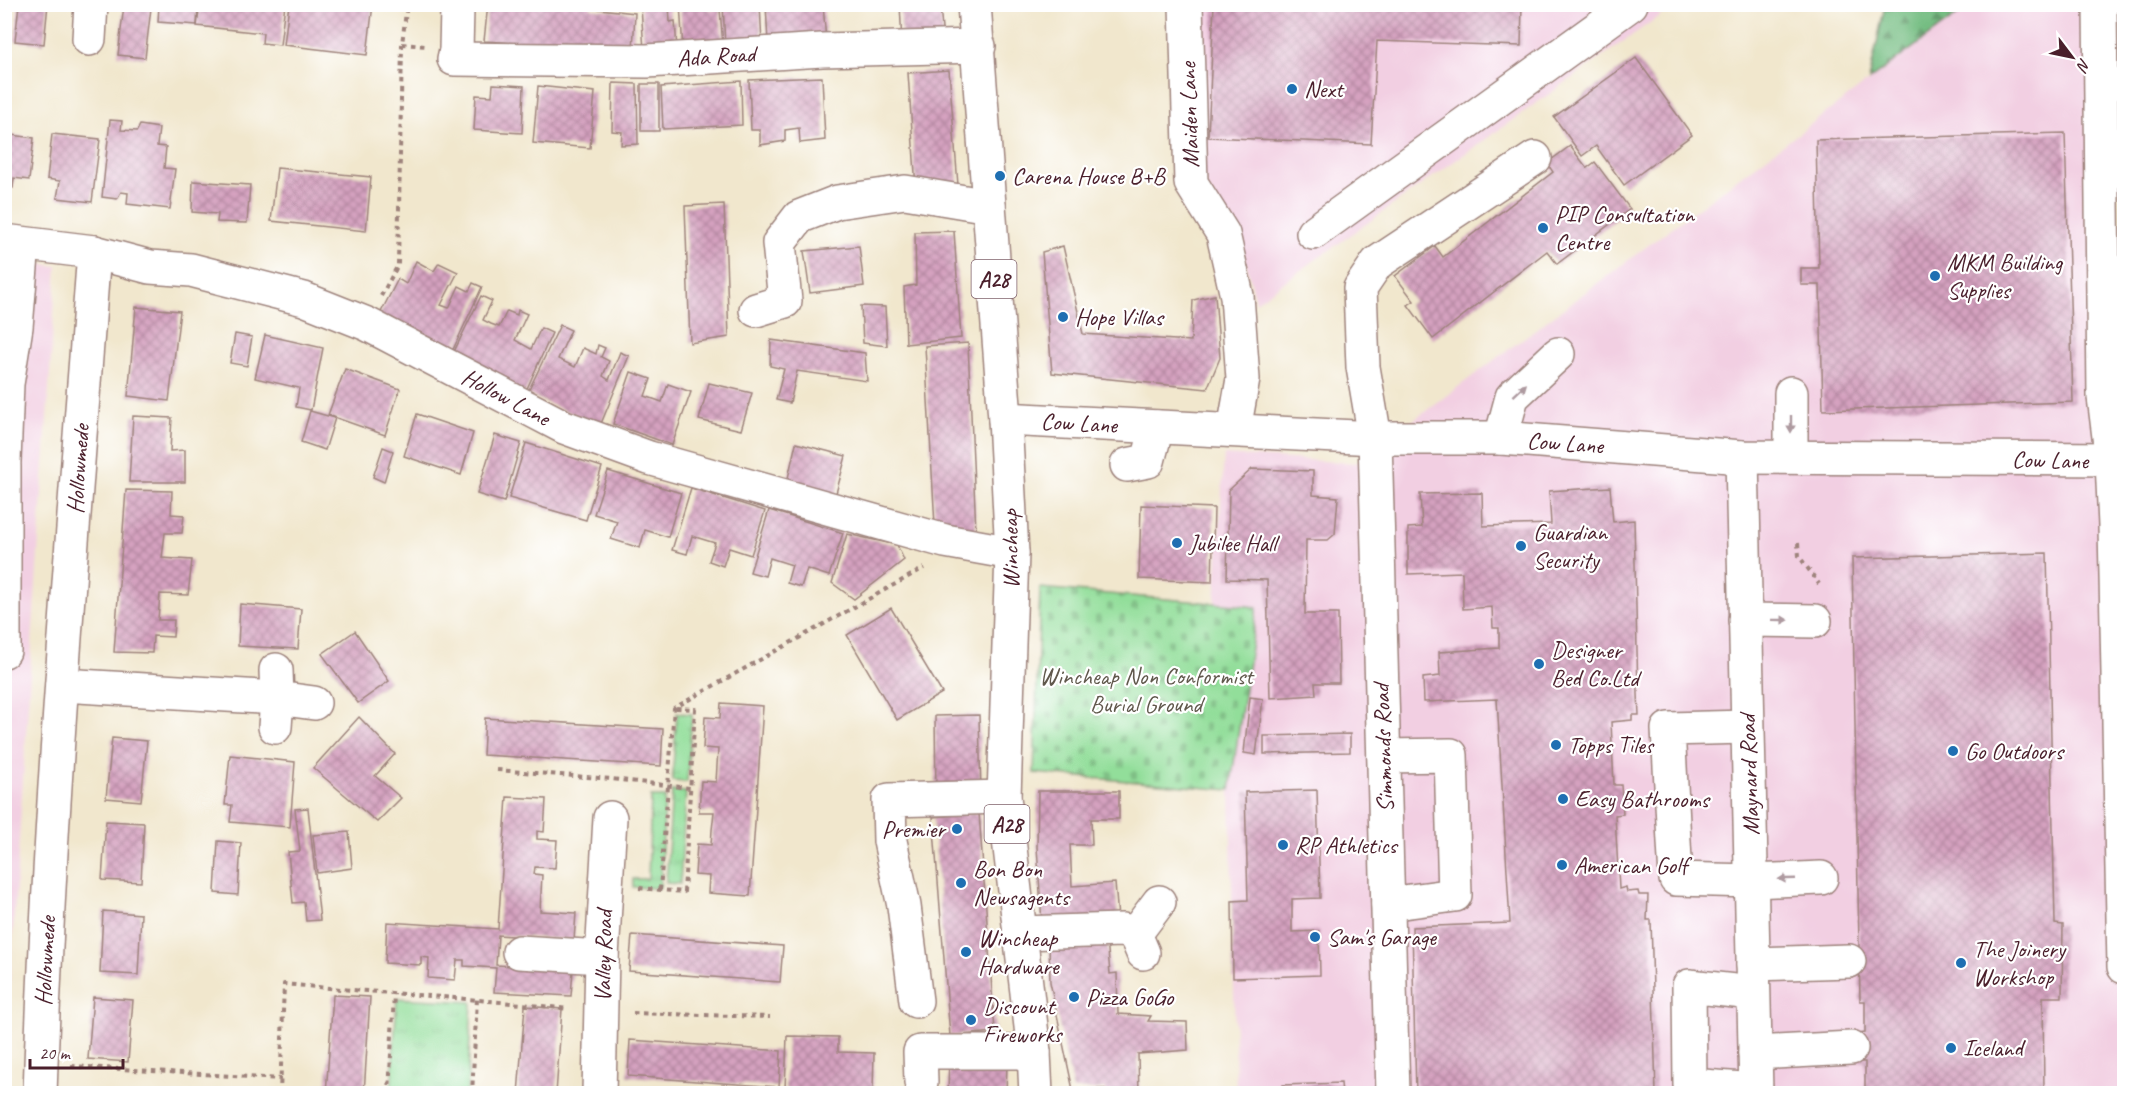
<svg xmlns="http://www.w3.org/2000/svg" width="2129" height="1098" font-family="Caveat,sans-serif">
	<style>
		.built { fill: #f2cfe2 }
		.grass { fill: url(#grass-tufts); stroke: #6e7e62; stroke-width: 1.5 }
		.forest { fill: url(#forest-firs); stroke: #606e56; stroke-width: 1.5 }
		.cemetery { fill: url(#cemetery-stones); stroke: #6e7e62; stroke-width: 1.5 }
		.building { fill: url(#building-cross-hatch) }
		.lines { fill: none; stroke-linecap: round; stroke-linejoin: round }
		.minor-casing { stroke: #9e837c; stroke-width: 36 }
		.highway-casing { stroke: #9e837c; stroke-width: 36 }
		.path { stroke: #9e837c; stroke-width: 4; stroke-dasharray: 4.5 4.5; stroke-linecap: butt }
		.minor { stroke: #fff; stroke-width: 33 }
		.highway { stroke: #fff; stroke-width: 33 }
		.oneway { fill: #ae9aa0 }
		.poi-dot { fill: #1f6fb2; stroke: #fff; stroke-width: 2 }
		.labels { text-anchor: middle; stroke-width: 4.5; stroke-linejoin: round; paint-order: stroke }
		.shield { fill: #fff; stroke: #80626b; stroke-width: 1.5 }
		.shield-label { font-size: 22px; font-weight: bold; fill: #4a1f2b }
		.street-label { font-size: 24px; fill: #4a1f2b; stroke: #fff }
		.poi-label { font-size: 24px; fill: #4a1f2b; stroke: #fff; text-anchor: start }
		.park-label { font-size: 24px; fill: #60584c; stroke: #fff }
	</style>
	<defs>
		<pattern id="grass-tufts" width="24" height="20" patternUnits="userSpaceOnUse" patternTransform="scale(1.5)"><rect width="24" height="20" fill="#92de9a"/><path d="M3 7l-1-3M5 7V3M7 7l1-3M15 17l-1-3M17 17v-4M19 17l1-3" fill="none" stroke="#7fbe85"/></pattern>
		<pattern id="forest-firs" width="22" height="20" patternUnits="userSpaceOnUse" patternTransform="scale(1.5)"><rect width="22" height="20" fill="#75bd82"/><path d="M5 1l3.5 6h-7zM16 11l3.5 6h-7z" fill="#62996b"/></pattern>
		<pattern id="cemetery-stones" width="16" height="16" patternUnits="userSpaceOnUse" patternTransform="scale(1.5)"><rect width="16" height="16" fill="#92de9a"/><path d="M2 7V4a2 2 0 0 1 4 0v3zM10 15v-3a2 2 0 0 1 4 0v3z" fill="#7fbe85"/></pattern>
		<pattern id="building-cross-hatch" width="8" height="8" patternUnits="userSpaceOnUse" patternTransform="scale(1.5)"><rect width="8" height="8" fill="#d5a2c0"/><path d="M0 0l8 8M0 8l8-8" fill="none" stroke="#af839c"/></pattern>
	</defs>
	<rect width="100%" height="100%" fill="#fff"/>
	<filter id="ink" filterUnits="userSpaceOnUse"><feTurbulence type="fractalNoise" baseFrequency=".0167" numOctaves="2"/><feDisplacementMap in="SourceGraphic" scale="12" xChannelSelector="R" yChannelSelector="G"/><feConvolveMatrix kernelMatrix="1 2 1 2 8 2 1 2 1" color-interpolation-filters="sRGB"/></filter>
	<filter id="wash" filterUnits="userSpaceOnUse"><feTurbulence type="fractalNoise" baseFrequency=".008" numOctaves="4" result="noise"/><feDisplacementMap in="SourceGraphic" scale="24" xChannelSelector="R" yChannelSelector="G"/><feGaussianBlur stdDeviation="1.35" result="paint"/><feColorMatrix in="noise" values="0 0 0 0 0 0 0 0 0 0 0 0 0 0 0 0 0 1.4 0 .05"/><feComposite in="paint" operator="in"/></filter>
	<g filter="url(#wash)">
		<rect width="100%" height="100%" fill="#f1e7cd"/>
		<g class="built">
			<path d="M1198,5H1675L1256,302L1238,232L1202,180Z"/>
			<path d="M1971,5H2087L2124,465V1093H1236L1230,790L1257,608L1215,603L1224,455L1356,463Z"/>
			<path d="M5,261L57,266L5,1052Z"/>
		</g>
		<g class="grass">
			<path d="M677,713L692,714L687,782L672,781Z"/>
			<path d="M672,791L686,792L680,884L666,883Z"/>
			<path d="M651,797H665L660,887L656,888L633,887V879H648Z"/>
			<path d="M397,998L472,1002L467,1093H391Z"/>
		</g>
		<path class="forest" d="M1885,5V4L1971,5L1869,80Z"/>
		<path class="cemetery" d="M1040,588L1257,607L1230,790L1034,773Z"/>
		<g id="blocks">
			<g class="building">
				<path d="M4,4H12L7,43H4Z"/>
				<path d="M19,4H48L44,44L15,41Z"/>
				<path d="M159,4H198L197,25L158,22Z"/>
				<path d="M200,4H285L280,45L262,43L263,33L197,26Z"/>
				<path d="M289,4H325L336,7V4H373L367,55L284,45Z"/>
				<path d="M488,4H591V8L635,13L633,50L484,41Z"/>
				<path d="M647,4H669L670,22L675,21L677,49L644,50L641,7L647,6Z"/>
				<path d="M680,4H709V10L720,9L723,46L683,50Z"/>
				<path d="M723,4H760L762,45L725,47Z"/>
				<path d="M766,4H823L826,41L768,43Z"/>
				<path d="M900,4H940L943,42L902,44Z"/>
				<path d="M1214,4H1522L1521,46L1377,41L1371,144L1208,137Z"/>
				<path d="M124,5L151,8L145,58L118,55Z"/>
				<path d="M1636,58L1692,135L1624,185L1596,146L1582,156L1554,117Z"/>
				<path d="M949,70L958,185L916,188L908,73Z"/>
				<path d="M822,77L825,140L800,143L799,128L785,130V141L760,145V130H751L749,80Z"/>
				<path d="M741,81L742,125L663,129L661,87Z"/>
				<path d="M613,83L637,84L638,144L621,145L622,132L612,131Z"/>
				<path d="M493,84L524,86L522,133L474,130L476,95L492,96Z"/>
				<rect x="641" y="84" width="18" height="47"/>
				<path d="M538,86L595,92L590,148L533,143Z"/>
				<path d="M110,120L122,121L121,130L137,131L140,125L159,128L157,146L166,147L164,168L175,169L170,209L127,204L128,193L121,192L117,199L102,197Z"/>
				<path d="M2065,133L2073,402L1823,410L1820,285H1801V268H1819L1816,140Z"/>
				<path d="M4,134L34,138L29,180L14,178L13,188L4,187Z"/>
				<path d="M52,134L100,139L92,202L57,198L60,181L47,179Z"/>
				<path d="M1570,146L1587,168L1595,162L1630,209L1557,264L1547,251L1433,339L1408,305L1414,301L1395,276L1435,246L1443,257L1553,172L1547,163Z"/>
				<path d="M277,168L371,177L366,231L271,221Z"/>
				<path d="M193,181L250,185L247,223L217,222L218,214L192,212Z"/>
				<path d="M724,204L729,337L690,343L685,206Z"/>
				<path d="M954,231L961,338L906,344L904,287L916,285L915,232Z"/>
				<path d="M859,246L864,286L810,293L804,251Z"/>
				<path d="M1063,246L1083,334L1191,341L1193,300L1215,295L1220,358L1207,389L1052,373L1042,252Z"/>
				<path d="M416,261L434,271L439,263L458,272L441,305L449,308L459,286L469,291L473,283L482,287L450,356L377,320L398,279L406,284Z"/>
				<path d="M481,296L492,301L483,320L491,324L499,327L507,311L517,315L518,310L527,314L515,340L531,349L541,328L552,333L525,393L451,358Z"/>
				<path d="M861,306L885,307L887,346L863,343Z"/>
				<path d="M136,307L180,311L169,401L128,396Z"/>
				<path d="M560,325L571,330L558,359L575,367L583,348L596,354L598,345L605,348L601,357L609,361L603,376L609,380L620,352L629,356L600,426L527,394Z"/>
				<path d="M235,334L252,337L247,366L230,363Z"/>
				<path d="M265,335L323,348L311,410L296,407L299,388L255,378Z"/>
				<path d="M771,340L865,353L867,381L797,371L790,403L776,400L784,369L770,366Z"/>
				<path d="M968,343L976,532L935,526L925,346Z"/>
				<path d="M345,369L400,389L385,435L328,415Z"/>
				<path d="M631,372L651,379L645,396L662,402L668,384L691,392L672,445L613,424Z"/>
				<path d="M709,383L752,393L741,430L699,420Z"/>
				<path d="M310,411L335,418L325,450L301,442Z"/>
				<path d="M417,414L473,433L461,475L404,456Z"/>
				<path d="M133,416L172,418L170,451L185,450V482H129Z"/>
				<path d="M495,435L521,443L504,502L477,494Z"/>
				<path d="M526,443L602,467L586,520L509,498Z"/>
				<path d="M796,443L846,456L835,497L786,487Z"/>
				<path d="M383,447L393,451L384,482L373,477Z"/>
				<path d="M1252,469L1313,471V495L1338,497L1335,534L1328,540H1306L1305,614H1338L1339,683H1315L1316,695L1270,698L1267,580L1227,579L1229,490Z"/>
				<path d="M608,471L681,493L668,537L645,530L640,548L611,539L617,521L594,514Z"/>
				<path d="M1610,487L1613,522L1634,520L1638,694L1639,715H1632V720L1611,722L1614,785H1621L1623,814L1615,815L1619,889L1626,887L1627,892L1638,891L1639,895H1648L1647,920H1651L1656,1094H1416L1412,927L1510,923L1497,699L1424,702L1423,678L1440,676L1439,652L1499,648V628H1493L1492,607L1463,609L1462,572L1408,574V528L1422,527L1420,494L1482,493L1483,526L1551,524L1549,491Z"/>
				<path d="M691,488L765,511L751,555L729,548L723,566L709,561L715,543L692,536L687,554L672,550Z"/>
				<path d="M126,490L172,491L171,514L184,515L182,533H165L162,558L192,560L188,595L160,594L158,620H174L173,637L153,636L152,653L114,652Z"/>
				<path d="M1141,505L1214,508L1212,582L1139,579Z"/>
				<path d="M769,510L843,533L829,576L807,569L801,587L787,583L792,565L770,558L765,576L750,572Z"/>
				<path d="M847,534L897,545L904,560L854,599L832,583Z"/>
				<path d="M2047,553L2055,924L2063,925L2062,997H2043L2044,1094H1865V1062H1858V1034L1865,1033V1001H1860L1852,558Z"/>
				<path d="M240,604L301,609L298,649L238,646Z"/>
				<path d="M891,608L942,693L897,720L847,635Z"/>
				<path d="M355,631L389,681L358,703L322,654Z"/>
				<path d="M1250,697L1263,699L1256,755L1244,753Z"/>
				<path d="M721,703L763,706L750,896L708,893L709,876L695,875L697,844L711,845L712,830L714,812H699L701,781L716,782L718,749L703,748L705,717L720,718Z"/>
				<path d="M979,715L981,795L936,796L935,716Z"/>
				<path d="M359,717L395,754L375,776L401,798L377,822L313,768Z"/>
				<path d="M485,718L663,729L661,766L483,755Z"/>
				<path d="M1350,734V752L1264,754V736Z"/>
				<path d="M112,738L147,741L141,801L106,798Z"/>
				<path d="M230,755L295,762L290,827L230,822L232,805H225Z"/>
				<path d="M1317,790L1320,898L1292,899V932L1319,931L1320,975L1233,978L1232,901L1248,900L1245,792Z"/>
				<path d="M1038,791H1119V819H1091L1092,845H1070L1072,886L1115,883L1118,918L1042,923L1037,847Z"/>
				<path d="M507,797L546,799L544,832L537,831V839L557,840L555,868L535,867L534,874L542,875L540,911L576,913L574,940L498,935L496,965L573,970L571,996L494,992L496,968L464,966V960H457L455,980L428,978L429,958L421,957V965L385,963L387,922L498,929Z"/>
				<path d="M308,808L320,920L306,921L304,902L293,903L288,852L300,851L295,809Z"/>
				<path d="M979,813L995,1032L950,1036L933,817Z"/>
				<path d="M106,821L144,823L141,882L102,880Z"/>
				<path d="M349,832L352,868L317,873L313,835Z"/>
				<path d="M218,841L241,843L238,895L215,893Z"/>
				<path d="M103,911L141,914L138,975L100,973Z"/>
				<path d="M632,935L783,946L780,982L629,971Z"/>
				<path d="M1107,938L1110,974L1117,973L1118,1014L1151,1016L1148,1021L1187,1022L1188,1050L1138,1054L1139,1094H1106L1105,1089L1073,1090L1050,982L1049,944Z"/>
				<path d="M333,995L370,997L364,1094H326Z"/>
				<path d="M93,997L133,1000L128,1062L88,1059Z"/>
				<path d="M525,1006L562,1009L556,1094H518Z"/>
				<path d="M787,1036L838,1037V1052L874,1053L873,1091L785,1089Z"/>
				<path d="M630,1040L781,1051L779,1087L628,1076Z"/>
				<path d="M949,1060L1007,1063L1006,1094H948Z"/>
				<path d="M1341,1083L1342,1094H1283V1085Z"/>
			</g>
		</g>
	</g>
	<g filter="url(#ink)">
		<use href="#blocks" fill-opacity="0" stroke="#9e837c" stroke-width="1.5"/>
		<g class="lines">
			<defs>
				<g id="minor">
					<path d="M1186,4L1191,183L1223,234L1237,296L1243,379L1234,430"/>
					<path d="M2100,4L2104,397L2112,461L2115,526L2124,967"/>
					<path d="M457,9L456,50L454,59L647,61L822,50L979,46"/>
					<path d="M89,39L91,4"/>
					<path d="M1313,233L1631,4"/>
					<path d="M4,241L94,252L150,267L191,270L304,299L367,324L564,427L649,458L945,541L1012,553"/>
					<path d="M756,310L785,301L779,243L799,217L837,202L905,192L989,206"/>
					<path d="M1005,419L1375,438H1501L1742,457L2124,459"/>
					<path d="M1501,438L1512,397L1558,354"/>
					<path d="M1791,456V393"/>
					<path d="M1742,457L1756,1094"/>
					<path d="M4,461L7,384L16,327L23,244"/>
					<path d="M1127,465L1148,461L1157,427"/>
					<path d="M4,466V651"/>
					<path d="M1745,620L1815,621"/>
					<path d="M62,685L277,698L314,703"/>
					<path d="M275,727L277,698L276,670"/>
					<path d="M1747,727L1668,729L1676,879L1752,881L1821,878"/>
					<path d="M1384,756L1451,755L1455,895L1388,904"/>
					<path d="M1019,933L1123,930L1135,934L1143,953"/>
					<path d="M1135,934L1159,902"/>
					<path d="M519,952L602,957"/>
					<path d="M1753,964L1849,961"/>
					<path d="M1753,993L1689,986L1690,1085L1756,1090"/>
					<path d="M916,1001L904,906L890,841L889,800L1004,797"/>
					<path d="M1755,1053L1851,1048"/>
					<path d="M921,1082L920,1052H1034"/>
					<path d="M40,1094C49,813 73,532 94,252"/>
					<path d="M599,1094L602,957L610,818"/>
					<path d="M1393,1094L1375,438L1363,367L1360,288L1377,263L1535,158"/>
				</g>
				<path id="highway" d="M974,4L1005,419L1012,553L1004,797L1034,1052L1036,1094"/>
			</defs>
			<use href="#minor" class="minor-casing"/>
			<use href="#highway" class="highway-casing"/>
			<g class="path">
				<path d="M402,44L426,46"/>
				<path d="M381,296L398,265L402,44L407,4"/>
				<path d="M1798,543L1799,556L1819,584"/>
				<path d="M497,770L612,779L690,788"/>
				<path d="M639,888L684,892L695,709L676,708"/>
				<path d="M660,890L674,708L924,568"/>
				<path d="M633,1013L770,1017"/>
				<path d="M71,1066L281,1079"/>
				<path d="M280,1094L284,984C379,993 474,998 568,1009"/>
				<path d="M389,1094L394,994"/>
				<path d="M472,1094L477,999"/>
			</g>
			<use href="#minor" class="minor"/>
			<use href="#highway" class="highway"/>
		</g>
		<defs><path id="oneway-solid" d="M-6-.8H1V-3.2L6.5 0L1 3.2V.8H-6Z" transform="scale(1.5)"/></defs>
		<g class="oneway">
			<use href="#oneway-solid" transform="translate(1520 390) rotate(-43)"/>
			<use href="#oneway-solid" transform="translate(1791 424) rotate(90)"/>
			<use href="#oneway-solid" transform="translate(1780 620) rotate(1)"/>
			<use href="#oneway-solid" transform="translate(1787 879) rotate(178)"/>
		</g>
	</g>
	<g class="poi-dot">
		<circle cx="1292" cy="89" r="6"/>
		<circle cx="1000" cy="176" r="6"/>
		<circle cx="1543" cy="228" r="6"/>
		<circle cx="1935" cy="276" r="6"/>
		<circle cx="1063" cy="317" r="6"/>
		<circle cx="1177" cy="543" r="6"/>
		<circle cx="1521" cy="546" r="6"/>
		<circle cx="1539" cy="664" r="6"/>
		<circle cx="1556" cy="745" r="6"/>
		<circle cx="1953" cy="751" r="6"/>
		<circle cx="1563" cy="799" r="6"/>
		<circle cx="957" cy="829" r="6"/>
		<circle cx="1283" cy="845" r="6"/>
		<circle cx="1562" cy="865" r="6"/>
		<circle cx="961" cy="883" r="6"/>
		<circle cx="1315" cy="937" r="6"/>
		<circle cx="966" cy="952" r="6"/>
		<circle cx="1961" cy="963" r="6"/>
		<circle cx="1074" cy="997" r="6"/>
		<circle cx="971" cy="1020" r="6"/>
		<circle cx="1951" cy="1048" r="6"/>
	</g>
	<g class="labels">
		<g class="shield">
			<rect x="971.5" y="260" width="45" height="38" rx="4.5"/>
			<rect x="984.5" y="805" width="45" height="38" rx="4.5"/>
		</g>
		<g class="shield-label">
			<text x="994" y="287">A28</text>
			<text x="1007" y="832">A28</text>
		</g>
		<g class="street-label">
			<text transform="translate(716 56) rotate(-4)" y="8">Ada Road</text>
			<text transform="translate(1189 115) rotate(-92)" y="8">Maiden Lane</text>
			<text transform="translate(506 397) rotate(28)" y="8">Hollow Lane</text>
			<text transform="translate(1079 423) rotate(3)" y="8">Cow Lane</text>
			<text transform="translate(1565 443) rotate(4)" y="8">Cow Lane</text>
			<text transform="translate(2050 460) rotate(1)" y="8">Cow Lane</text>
			<text transform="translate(78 469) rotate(-86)" y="8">Hollowmede</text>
			<text transform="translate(1010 549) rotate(-91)" y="8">Wincheap</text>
			<text transform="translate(1383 748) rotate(-92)" y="8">Simmonds Road</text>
			<text transform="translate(1749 775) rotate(-92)" y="8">Maynard Road</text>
			<text transform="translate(603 956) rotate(-89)" y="8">Valley Road</text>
			<text transform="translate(45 961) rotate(-87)" y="8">Hollowmede</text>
		</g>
		<g class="poi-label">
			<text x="1304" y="97">Next</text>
			<text x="1012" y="184">Carena House B+B</text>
			<text x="1555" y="222">PIP Consultation<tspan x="1555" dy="28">Centre</tspan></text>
			<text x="1947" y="270">MKM Building<tspan x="1947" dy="28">Supplies</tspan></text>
			<text x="1075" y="325">Hope Villas</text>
			<text x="1533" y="540">Guardian<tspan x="1533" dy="28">Security</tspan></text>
			<text x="1189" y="551">Jubilee Hall</text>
			<text x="1551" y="658">Designer<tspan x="1551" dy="28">Bed Co.Ltd</tspan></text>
			<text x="1568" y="753">Topps Tiles</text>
			<text x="1965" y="759">Go Outdoors</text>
			<text x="1575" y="807">Easy Bathrooms</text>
			<text x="945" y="837" text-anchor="end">Premier</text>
			<text x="1295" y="853">RP Athletics</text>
			<text x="1574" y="873">American Golf</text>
			<text x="973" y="877">Bon Bon<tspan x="973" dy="28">Newsagents</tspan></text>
			<text x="1327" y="945">Sam's Garage</text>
			<text x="978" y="946">Wincheap<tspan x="978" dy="28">Hardware</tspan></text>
			<text x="1973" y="957">The Joinery<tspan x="1973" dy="28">Workshop</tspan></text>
			<text x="1086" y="1005">Pizza GoGo</text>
			<text x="983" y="1014">Discount<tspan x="983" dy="28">Fireworks</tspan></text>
			<text x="1963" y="1056">Iceland</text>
		</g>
		<g class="park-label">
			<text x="1146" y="684">Wincheap Non Conformist<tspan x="1146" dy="28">Burial Ground</tspan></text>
		</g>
	</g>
	<rect width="2129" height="1098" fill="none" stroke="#fff" stroke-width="24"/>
	<g transform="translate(2072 57) rotate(122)" stroke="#ffffff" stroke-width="4.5" paint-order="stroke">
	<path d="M0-4.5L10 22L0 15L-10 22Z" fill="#4a1f2b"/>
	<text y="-9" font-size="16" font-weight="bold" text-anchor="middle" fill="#4a1f2b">N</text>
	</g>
	<path d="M30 1059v9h93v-9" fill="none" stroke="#4a1f2b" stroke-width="3"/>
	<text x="39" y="1059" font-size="18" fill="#4a1f2b" stroke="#ffffff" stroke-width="4.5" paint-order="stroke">20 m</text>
</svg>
